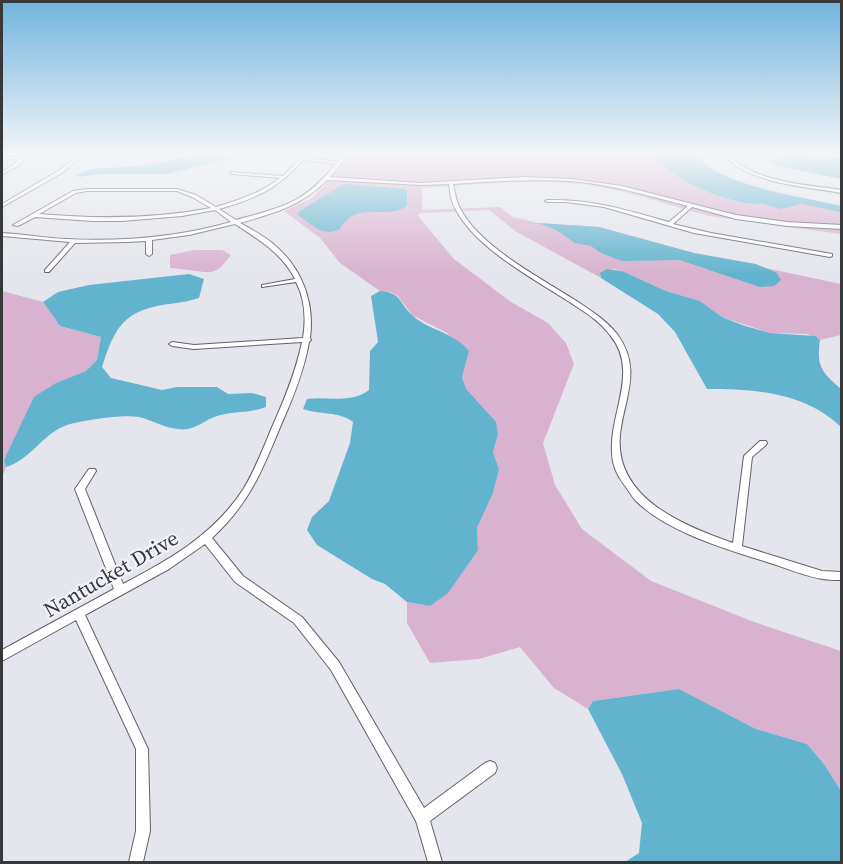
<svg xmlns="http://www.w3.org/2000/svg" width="843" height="864" font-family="'Source Serif 4',serif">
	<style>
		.green { fill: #d8b2ce }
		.water { fill: #62b3ce }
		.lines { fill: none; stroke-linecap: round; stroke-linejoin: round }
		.minor-casing { stroke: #616268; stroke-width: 2 }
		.minor { fill: #fff; fill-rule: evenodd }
		.labels { text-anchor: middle; stroke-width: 4.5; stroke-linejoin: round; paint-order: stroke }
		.street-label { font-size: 21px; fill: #37383a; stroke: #f2f3fa }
	</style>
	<rect width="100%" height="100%" fill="#e5e6ed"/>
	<g class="green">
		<path d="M350,154H697C709,184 810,198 841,206V234L709,216L621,191L589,185L553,182H513L422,188V210L500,207L513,217L538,223L599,227L694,253L841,284V335L820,340L807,334L770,333L722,317L700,301L666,291L622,271L614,269L600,273L601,278L515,231L489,210L420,213L418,216L454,259L511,302L548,323L566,343L574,364L543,443L555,485L582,529L651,581L754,622L841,651V791L824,764L807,744L756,729L679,689L593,701L588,709L554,688L520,647L479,659L430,663L407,623V602L430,606L478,550L477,528L493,493L499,469L493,452L498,435L467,390L462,378L469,351L447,333L412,315L398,296L390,292L380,291L340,263L320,238L284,211L312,198L337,172Z"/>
		<path d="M194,250H222L231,255C215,276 213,273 190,270C183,269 177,269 170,268V255Z"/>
		<path d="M2,291L43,302L60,326L101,337L97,360L86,371L56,383L4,459L6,467L2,478Z"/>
	</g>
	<g class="water">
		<path d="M200,154H269L228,159L167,174H101L79,177L76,175L91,169L140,166Z"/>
		<path d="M790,154L841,158V179L774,165L769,161L779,156Z"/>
		<path d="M666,155H696C724,188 800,196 841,206V212L801,204L780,209L764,204L745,203L718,196L684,181L656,161L657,158Z"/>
		<path d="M344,184L405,189L407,190V206C385,221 357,199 340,229C324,238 311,224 298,215V212Z"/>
		<path d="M538,223L599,227L694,253L756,264L777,273L781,280L774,286L760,287L680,260L622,261L601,253L591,246L575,243L556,230Z"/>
		<path d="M607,269L622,271L666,291L700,301L722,317L745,326L770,333L815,336L820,340C816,367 822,372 841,389V427C805,392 754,389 707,389L675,332L658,314L601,278L600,273Z"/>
		<path d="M189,274L204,279L199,298C187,302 175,303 162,305C122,312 114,330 102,367L111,378L162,390L177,387H217L228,394L252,393L266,397V407C251,413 236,411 221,415C205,418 196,432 178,429C164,428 152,420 139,417C122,414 86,420 70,424C43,432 31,460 6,467L4,460L34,397L56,383L86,371L97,360L101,337L60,326L43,302L58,292L89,285Z"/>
		<path d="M380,291C403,293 398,303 413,316C430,331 454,332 469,351L462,378L467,390L496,422L498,435L493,452L499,469L493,493L477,528L478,550L448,593L430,606L407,602L385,584L372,579L317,545L307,530L312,517L329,501L350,443L353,422C339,411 320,415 303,409L307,399C328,396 351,404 369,390L370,351L378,342L371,296Z"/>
		<path d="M679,689L756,729L807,744L824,764L841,791V862H625L639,853L642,823L622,774L588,709L593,701Z"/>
	</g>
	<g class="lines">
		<defs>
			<g id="minor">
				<path d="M32,154H42L24,157L21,164L2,175V172L17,162L20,158L2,160V158Z"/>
				<path d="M81,154H85L62,173L2,207V204L58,171Z"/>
				<path d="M305,154H309L306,158L338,162L345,154H349L330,177L421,183L525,177L572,179L622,186L736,215L787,222L842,225V229L787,226L736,219L692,207L673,224L711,233L832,254V256L830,257L694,233L604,207L566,202H547L545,201L547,200C592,199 627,210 669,222L688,206C649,196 610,184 570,181C531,179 492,181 453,184C455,192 456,202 461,210C481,247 539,277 575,300C590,310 606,320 617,334C643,369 624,398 620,435C614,498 684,526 733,543L744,456L760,441H766L767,443L766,445L752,457L742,546L822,571L842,572V580C836,580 829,580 823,579C807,577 783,567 767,562C726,549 667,532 636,501C632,497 629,491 625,486C618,477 612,465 612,453C609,413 640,371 610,335C599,320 583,311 568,301C532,278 476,248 456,210C451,202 450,193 449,184L421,185L327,180C301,206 275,213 240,223C251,229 262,235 272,243C301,266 315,301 310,338L311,340L309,342C304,371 293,398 281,425C262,471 249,504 212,538L243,576L302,617L339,662L424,808L485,763L490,761L495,763L497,768L495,773L430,821L442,862H428L416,821L331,670L294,623L235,582L205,544L169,569L85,615L148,749L150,831L143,862H129L136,831V749L76,620L2,661V650L114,589L75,489L89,469H95L96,471L85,489L123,584C169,560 215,534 244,488C256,468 264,446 273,425C285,398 296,371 302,342L194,349L172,346L169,344L172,342L194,345L303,338C306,320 305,299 296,282L262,287V285L295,279C282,253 258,239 235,224L189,235L152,240V254L149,256L146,254V241L127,242L75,243L49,272H45V270L70,242L2,236V233C23,234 44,238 66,239C122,242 178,237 231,222L215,210L182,216L122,221H92L35,217L18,226L13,225L73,191L87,189H177L196,195L216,207C238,200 261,193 280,178L232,174L230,173V172L283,176ZM303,160L336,164C325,177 314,189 299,198C280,209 257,214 236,220L219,209C257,198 276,190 303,160ZM87,191H177L192,197L211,208C154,219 97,219 39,214L76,193Z"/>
				<path d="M731,154H735L732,158C757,182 808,185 842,190V193C807,187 754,184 728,159Z"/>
			</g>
		</defs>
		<use href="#minor" class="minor-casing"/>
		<use href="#minor" class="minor"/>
	</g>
	<linearGradient id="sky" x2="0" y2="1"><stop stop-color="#72b4de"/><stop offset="0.56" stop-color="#f3f4f7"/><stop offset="1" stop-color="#f3f4f7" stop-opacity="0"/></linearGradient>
	<rect width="843" height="275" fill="url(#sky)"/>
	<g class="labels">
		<g class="street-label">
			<text transform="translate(111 574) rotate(-30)" y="7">Nantucket Drive</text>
		</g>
	</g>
	<rect width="843" height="864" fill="none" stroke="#37383a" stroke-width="6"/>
</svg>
